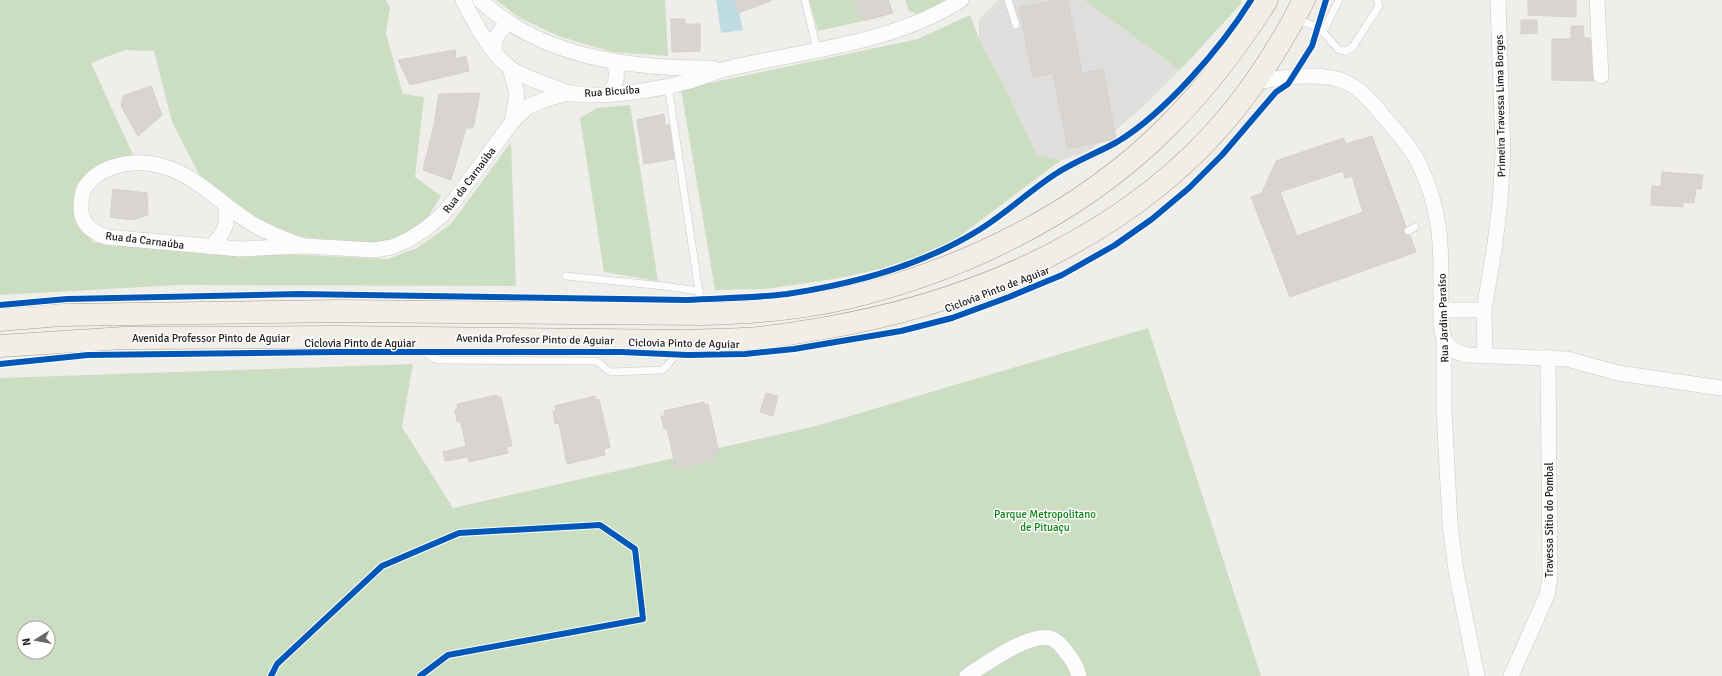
<svg xmlns="http://www.w3.org/2000/svg" width="1722" height="676" font-family="Signika,sans-serif">
	<style>
		.residential { fill: #dfdedc }
		.forest { fill: #cbdec1; fill-rule: evenodd }
		.water { fill: #bfdbe3 }
		.building { fill: #d7d4d2; stroke: #d3d0cc; fill-rule: evenodd }
		.lines { fill: none; stroke-linecap: round; stroke-linejoin: round }
		.service-casing { stroke: #c9c8c7; stroke-width: 8 }
		.minor-casing { stroke: #c9c8c7; stroke-width: 16 }
		.primary-casing { stroke: #a79c86; stroke-width: 23 }
		.service { stroke: #fdfcfc; stroke-width: 7 }
		.minor { stroke: #fdfcfc; stroke-width: 15 }
		.primary { stroke: #f3ede7; stroke-width: 22 }
		.cycleway-casing { stroke: #fff; stroke-width: 8 }
		.cycleway { stroke: #0057b8; stroke-width: 6 }
		.labels { text-anchor: middle; stroke-width: 3; stroke-linejoin: round; paint-order: stroke }
		.street-label { font-size: 11px; fill: #222; stroke: #fff }
		.park-label { font-size: 11px; fill: #0c8416; stroke: #fff }
	</style>
	<rect width="100%" height="100%" fill="#f0eeeb"/>
	<path class="residential" d="M998,0H1084L1180,70L1151,99L1112,134L1085,153L1061,160L1037,156L1005,88L979,39V19Z"/>
	<g class="forest">
		<path d="M0,0H386L390,8L386,34L403,94L424,97L415,177L441,196L426,220L385,245L252,232L200,176L172,122L154,51L125,50L91,63L134,157L95,171L75,214L93,242L114,246L388,259L417,248L451,224L511,142L516,286L179,285L0,295Z"/>
		<path d="M496,0H665L668,56L612,52L558,36L518,17Z"/>
		<path d="M809,0H854L863,21L818,31Z"/>
		<path d="M905,0H960L929,19L909,11Z"/>
		<path d="M1084,0H1242L1240,5L1180,70Z"/>
		<path d="M970,15L979,39L1005,88L1037,155L1061,160L952,242L914,258L876,270L834,279L765,289L715,290L681,89L918,39Z"/>
		<path d="M630,105L658,281L604,272L580,118L597,108Z"/>
		<path d="M1148,328L1261,676H0V378L413,364L402,427L453,508L816,426ZM24,628H48V652H24Z"/>
	</g>
	<path class="water" d="M716,0H736L743,30L721,33Z"/>
	<g class="building">
		<path d="M735,0H771V1L738,13Z"/>
		<path d="M854,0H888L893,13L863,21Z"/>
		<path d="M1057,0H1068L1082,73L1103,69L1116,139L1068,148L1053,73L1033,77L1019,8Z"/>
		<path d="M1528,0H1576V17L1528,15Z"/>
		<path d="M671,19H685V24H700V51L672,52Z"/>
		<path d="M1521,20H1537V33L1521,34Z"/>
		<path d="M1571,26H1583L1584,38H1590L1593,81L1552,80V39H1571Z"/>
		<path d="M455,50L456,59L466,56L469,71L410,85L398,60Z"/>
		<path d="M151,86L162,115L138,136L121,106L123,96Z"/>
		<path d="M480,93L473,128H466L451,180L423,170L434,125L439,94Z"/>
		<path d="M664,114L665,125H669L674,159L644,164L637,120Z"/>
		<path d="M1372,136L1406,226L1404,229V233L1406,235L1410,236L1416,252L1290,297L1251,197L1262,193L1276,161L1343,138L1346,144ZM1343,171L1345,178L1352,176L1363,212L1297,236L1280,192Z"/>
		<path d="M1662,172L1703,175L1701,189L1696,188L1694,203L1683,202V207L1651,205L1652,186L1661,187Z"/>
		<path d="M113,189L147,193L148,215L132,220L110,217Z"/>
		<path d="M766,393L778,396L773,416L760,412Z"/>
		<path d="M497,395V398L501,397L512,446L506,447L508,453L469,462L468,457L445,461L443,452L466,446L461,422H457L455,410L458,409L457,404Z"/>
		<path d="M595,396V400L599,399L610,447L604,449L605,455L567,464L559,423L555,424L553,411H556L555,406Z"/>
		<path d="M704,402V405L708,404L719,453L713,454L715,460L676,469L667,428L664,429L661,416H665L664,411Z"/>
	</g>
	<g class="lines">
		<defs>
			<g id="service">
				<path d="M805,0L817,50"/>
				<path d="M1008,0L1016,25"/>
				<path d="M1296,19L1317,27L1323,32L1339,0"/>
				<path d="M1323,32L1339,50L1346,51L1352,48L1379,6L1377,0"/>
				<path d="M668,85L702,312"/>
				<path d="M1408,231L1415,227"/>
				<path d="M566,276L664,286L699,291"/>
				<path d="M417,342L432,358L439,360L595,361C602,363 604,369 611,372L662,370L667,366L683,345"/>
			</g>
			<g id="minor">
				<path d="M463,0C475,23 488,50 509,67C519,75 535,80 547,85C554,87 562,91 570,93C603,99 657,90 690,81C703,77 716,71 730,68C807,50 894,43 961,0"/>
				<path d="M480,0C542,58 632,69 713,68"/>
				<path d="M1597,0L1601,76"/>
				<path d="M494,51C494,37 498,31 509,23"/>
				<path d="M510,68L517,94L512,122"/>
				<path d="M1255,82C1281,78 1307,73 1333,78C1356,82 1371,101 1385,118C1396,131 1410,146 1418,162C1447,220 1440,263 1441,325L1444,339V409L1450,524L1456,571L1477,676"/>
				<path d="M609,94C617,82 619,74 613,61"/>
				<path d="M304,246C286,240 268,233 251,223C214,200 192,168 146,163C125,161 96,168 84,189C81,195 81,203 81,210C82,225 93,232 106,237L240,249L304,246L374,250L392,247L408,240L424,230L441,216L454,201L512,122L527,107L546,99L569,93"/>
				<path d="M211,247C225,232 229,224 225,204"/>
				<path d="M1441,310H1484"/>
				<path d="M1444,339C1451,349 1456,353 1468,355L1567,359L1618,373L1722,388"/>
				<path d="M1485,355L1484,310L1494,251L1500,203L1503,152L1498,0"/>
				<path d="M967,676C986,664 1028,633 1050,638C1057,640 1062,646 1066,652C1072,659 1077,667 1079,676"/>
				<path d="M1511,676L1547,595L1550,577L1548,357"/>
			</g>
			<g id="primary">
				<path d="M0,320L61,315L339,311L703,314C751,313 800,309 847,298C961,271 1077,215 1162,132C1201,94 1238,46 1267,0"/>
				<path d="M0,346L124,338L338,337L687,341C705,340 724,340 743,339C769,338 795,333 820,329C975,303 1133,235 1234,110C1261,76 1284,39 1304,0"/>
			</g>
		</defs>
		<use href="#service" class="service-casing"/>
		<use href="#minor" class="minor-casing"/>
		<use href="#primary" class="primary-casing"/>
		<use href="#service" class="service"/>
		<use href="#minor" class="minor"/>
		<use href="#primary" class="primary"/>
		<defs>
			<g id="cycleway">
				<path d="M0,305L67,299L299,294L687,300C720,298 754,298 787,294C854,284 921,266 979,230C1007,213 1030,190 1057,173C1076,161 1097,153 1117,142C1164,114 1222,47 1251,0"/>
				<path d="M0,364L88,355L339,352H621L688,355L745,354L794,349L901,331L952,318L1009,297L1062,275L1115,245L1152,219L1189,188L1222,155L1276,92L1288,84L1312,46L1326,0"/>
				<path d="M271,676L277,664L382,566L459,533L600,525L635,549L643,619L448,655L420,676"/>
			</g>
		</defs>
		<use href="#cycleway" class="cycleway-casing"/>
		<use href="#cycleway" class="cycleway"/>
	</g>
	<g class="labels">
		<g class="street-label">
			<text transform="translate(612 91) rotate(-4)" y="4">Rua Bicuíba</text>
			<text transform="translate(1500 106) rotate(-91)" y="4">Primeira Travessa Lima Borges</text>
			<text transform="translate(469 180) rotate(-53)" y="4">Rua da Carnaúba</text>
			<text transform="translate(145 240) rotate(7)" y="4">Rua da Carnaúba</text>
			<text transform="translate(997 289) rotate(-21)" y="4">Ciclovia Pinto de Aguiar</text>
			<text transform="translate(1443 318) rotate(-92)" y="4">Rua Jardim Paraíso</text>
			<text x="211" y="342">Avenida Professor Pinto de Aguiar</text>
			<text transform="translate(535 339) rotate(1)" y="4">Avenida Professor Pinto de Aguiar</text>
			<text x="360" y="347">Ciclovia Pinto de Aguiar</text>
			<text transform="translate(684 343) rotate(1)" y="4">Ciclovia Pinto de Aguiar</text>
			<text transform="translate(1549 520) rotate(-90)" y="4">Travessa Sítio do Pombal</text>
		</g>
		<g class="park-label">
			<text x="1045" y="518">Parque Metropolitano<tspan x="1045" dy="13">de Pituaçu</tspan></text>
		</g>
	</g>
	<g transform="translate(36 640) rotate(259)"><circle r="19" fill="#ffffff" stroke="#a7a7a7"/>
	<path d="M0-3L7 15L0 10L-7 15Z" fill="#6a6968"/>
	<text y="-6" font-size="11" font-weight="bold" text-anchor="middle" fill="#222222">N</text>
	</g>
</svg>
